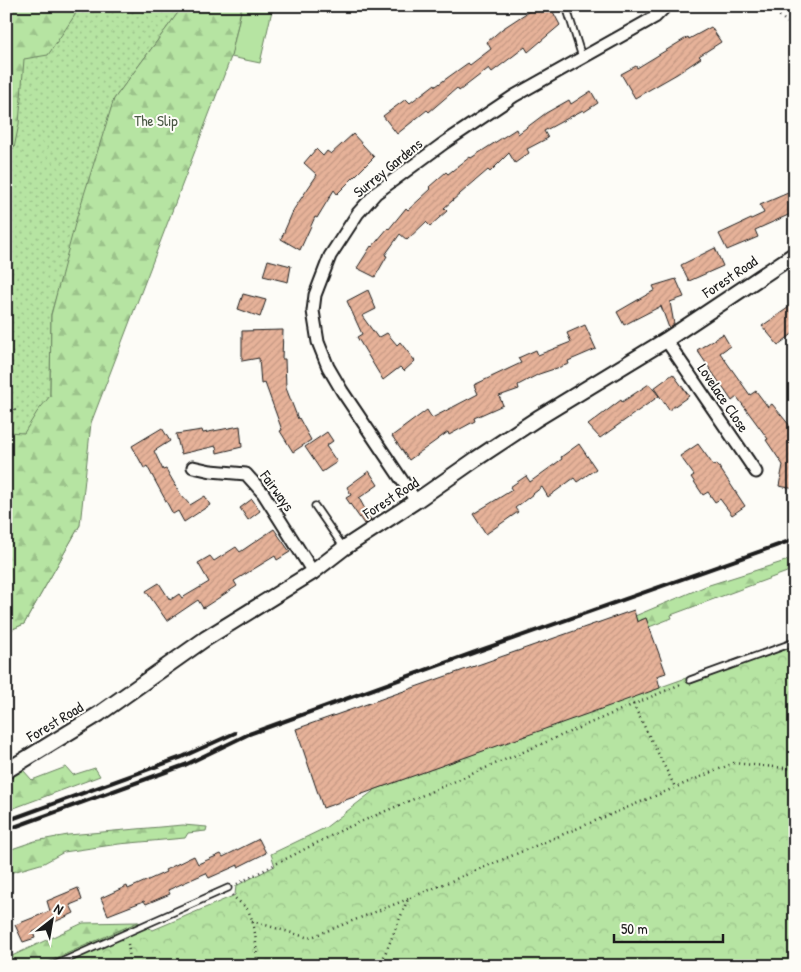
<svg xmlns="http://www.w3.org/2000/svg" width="801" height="972" font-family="'Patrick Hand',sans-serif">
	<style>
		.grass { fill: url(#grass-dots); stroke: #69805f }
		.forest { fill: url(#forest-firs); stroke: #69805f }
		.park { fill: url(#park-crowns); stroke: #69805f }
		.garden { fill: #b6e4a2; stroke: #69805f }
		.building { fill: url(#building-hatch); stroke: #1c1c1c }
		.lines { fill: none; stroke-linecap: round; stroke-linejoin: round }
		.service-casing { stroke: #1c1c1c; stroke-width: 9 }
		.minor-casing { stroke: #1c1c1c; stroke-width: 15 }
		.tertiary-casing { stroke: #1c1c1c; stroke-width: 18 }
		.path { stroke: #1c1c1c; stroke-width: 2.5; stroke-dasharray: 1 4; stroke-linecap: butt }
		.service { stroke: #fdfcf7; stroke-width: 5.5 }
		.minor { stroke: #fdfcf7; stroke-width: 11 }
		.tertiary { stroke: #fdfcf7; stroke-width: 14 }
		.rail { stroke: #1c1c1c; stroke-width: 4 }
		.labels { text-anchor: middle; stroke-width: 4; stroke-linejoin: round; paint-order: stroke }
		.park-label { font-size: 15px; fill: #4a5844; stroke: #fdfcf7 }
		.street-label { font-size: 15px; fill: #1c1c1c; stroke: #fdfcf7 }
	</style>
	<defs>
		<pattern id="grass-dots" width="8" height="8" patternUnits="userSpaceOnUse" patternTransform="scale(1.25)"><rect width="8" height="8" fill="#b6e4a2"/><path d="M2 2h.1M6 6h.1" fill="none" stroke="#9cc38b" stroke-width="1.8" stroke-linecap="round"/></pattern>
		<pattern id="forest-firs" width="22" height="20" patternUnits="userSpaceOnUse" patternTransform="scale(1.25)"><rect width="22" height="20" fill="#b6e4a2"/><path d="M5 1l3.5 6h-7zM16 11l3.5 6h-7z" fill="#9cc38b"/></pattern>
		<pattern id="park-crowns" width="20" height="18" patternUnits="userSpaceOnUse" patternTransform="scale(1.25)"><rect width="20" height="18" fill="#b6e4a2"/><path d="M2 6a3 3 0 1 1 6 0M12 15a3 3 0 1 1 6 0" fill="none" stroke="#9cc38b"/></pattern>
		<pattern id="building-hatch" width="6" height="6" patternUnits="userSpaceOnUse" patternTransform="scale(1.25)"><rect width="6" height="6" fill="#e6b299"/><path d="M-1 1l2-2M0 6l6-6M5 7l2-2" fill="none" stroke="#c59883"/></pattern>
	</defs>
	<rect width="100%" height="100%" fill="#fdfcf7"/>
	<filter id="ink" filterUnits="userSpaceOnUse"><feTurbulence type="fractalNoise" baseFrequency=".02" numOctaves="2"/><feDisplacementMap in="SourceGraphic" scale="10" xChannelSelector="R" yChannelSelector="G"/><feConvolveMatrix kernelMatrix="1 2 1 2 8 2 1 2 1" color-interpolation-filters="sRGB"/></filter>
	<g filter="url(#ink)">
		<path class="grass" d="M6,6H183L114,99L51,314L50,396L80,525L24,624L6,632Z"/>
		<g class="forest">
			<path d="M6,6H77L75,15L48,55L24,59L19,124L14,148L6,155Z"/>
			<path d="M183,6H242L231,57L91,423L80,525L24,624L6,632V432L24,433L37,412L50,396L51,315L76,220L114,99Z"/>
			<path d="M795,558V569L671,615L672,618L649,627L646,618L637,621L635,616L706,586Z"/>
			<path d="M66,767L73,775L95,768L100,776L6,811V781L23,770L32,780Z"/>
			<path d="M183,825L207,827L206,831L188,833L185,838L119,844L64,852L44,863L6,874V851L35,841L68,835Z"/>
			<path d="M138,922L153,931L165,966H6L12,956L83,923Z"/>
		</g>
		<path class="park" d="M795,639V966H39L138,922L153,930L233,896L235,895L236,886L275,866L271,854L325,828L376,789Z"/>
		<path class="garden" d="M242,6H273L260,63L231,57Z"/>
		<g class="building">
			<path d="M537,6H550L560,25L528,52L525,47L492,72L489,68L459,91L457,88L429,112L427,110L397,134L383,116L406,99L410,103L435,84L436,86L468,63L470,65L491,49L487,42L502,29Z"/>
			<path d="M711,27L721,42L699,56L701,58L677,74L635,98L621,74L636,66L637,68L688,37L689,39Z"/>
			<path d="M591,91L598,103L584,112L583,110L544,131L548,138L527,149L529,153L515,163L509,153L490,172L488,170L468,187L444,208L447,211L430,226L426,222L407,240L400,234L385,255L387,256L375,277L357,268L371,246L372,247L388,228L389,229L406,208L408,210L431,189L429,187L446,172L448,174L470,157L471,158L516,129L518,134L546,113L569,100L571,104Z"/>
			<path d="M353,134L374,157L337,194L334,190L317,218L315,217L300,250L281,239L294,209L317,175L304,163L316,149L323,156L327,151L331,154Z"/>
			<path d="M795,190V212L755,230L758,237L727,250L719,234L764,213L760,205Z"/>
			<path d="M715,248L723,266L689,281L681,265Z"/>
			<path d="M268,260L291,266L288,282L263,276Z"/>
			<path d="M676,279L684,297L670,302L674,324L669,328L661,306L624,325L617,312L655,290L653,286Z"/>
			<path d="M368,290L376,309L362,316L378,338L387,333L397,345L400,342L415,361L404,371L400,367L383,380L357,337L362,334L347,301Z"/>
			<path d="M243,294L266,300L260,317L238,309Z"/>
			<path d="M795,303V332L778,345L762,326Z"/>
			<path d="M585,325L596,349L568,361L569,364L539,374L518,385L519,389L499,396L503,405L474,418L475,421L449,435L448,432L409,460L392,436L427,410L432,418L478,394L474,385L521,363L518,358L536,350L538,355L571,342L567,333Z"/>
			<path d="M283,330L282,359H285L286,388L298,419L299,418L311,440L293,452L280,431L282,430L265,383L261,384L259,358L242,361V331Z"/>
			<path d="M723,334L730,346L720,353L750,395L756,391L768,407L772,404L795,432V489L779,486L783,465L766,440L768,439L737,397L732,401L697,350Z"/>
			<path d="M673,374L689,396L669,410L654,388Z"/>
			<path d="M649,384L659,396L600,438L588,425L621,400L622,402Z"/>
			<path d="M240,426L242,447L217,453L216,446L181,454L176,434L202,430L203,433Z"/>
			<path d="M162,428L170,441L154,451L163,470L166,469L181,495L190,505L205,496L210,505L184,522L178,511L173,514L147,466L144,468L132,446Z"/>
			<path d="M327,432L333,441L326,446L337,462L322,472L305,447Z"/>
			<path d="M579,444L596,469L577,482L574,478L548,497L542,487L515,508L518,512L486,534L473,514L512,490L510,487L526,476L530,482L562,459L561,457Z"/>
			<path d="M698,444L714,466L717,464L745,506L732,515L720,499L715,502L708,492L703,495L691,477L694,475L680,456Z"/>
			<path d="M369,471L378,485L359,498L371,520L364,524L346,498L351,495L347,487Z"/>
			<path d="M252,499L260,511L248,520L240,508Z"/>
			<path d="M274,529L290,552L277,560L275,556L234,581L237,586L203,608L198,600L167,621L146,591L159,583L170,600L179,594L182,598L209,582L198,563L210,556L214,561L236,547L240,552Z"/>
			<path d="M634,610L637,622L646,618L666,673L657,676L660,688L323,808L296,729Z"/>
			<path d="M259,839L266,853L238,867V865L209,878L206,873L168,890L170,894L146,904L144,901L108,915L101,898L127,886L128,889L166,872L165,870L194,856L198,864L221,854L223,857Z"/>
			<path d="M78,888L82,900L70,905L74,913L33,932L35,938L23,942L15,925L50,911L47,901Z"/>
		</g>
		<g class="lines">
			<defs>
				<g id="service">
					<path d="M566,6L582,57"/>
					<path d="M651,6L655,17"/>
					<path d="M315,506L344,548"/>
					<path d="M690,680L795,642"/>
					<path d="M52,966L228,888"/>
				</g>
				<g id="minor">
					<path d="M666,340L756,472"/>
					<path d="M193,467L211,471L246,474L263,493L313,572"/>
					<path d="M416,501L342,391L328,367L318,342L313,311L315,295L330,256L358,213L376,193L444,143L514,96L655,17L666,6"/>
				</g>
				<path id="tertiary" d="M6,771L99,714L205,639L313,572L344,548L416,501L476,459L538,418L666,340L795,254"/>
			</defs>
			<use href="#service" class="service-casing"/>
			<use href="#minor" class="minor-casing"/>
			<use href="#tertiary" class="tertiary-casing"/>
			<g class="path">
				<path d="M768,6L795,29"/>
				<path d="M6,415L18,408"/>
				<path d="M633,704L675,787"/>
				<path d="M237,884L344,829L681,684"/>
				<path d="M232,895C236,900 243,904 247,909C257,925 256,948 257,966"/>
				<path d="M252,921L309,938L408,899"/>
				<path d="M128,944L131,966"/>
				<path d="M380,966L408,899L734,763L795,769"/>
			</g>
			<use href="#service" class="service"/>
			<use href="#minor" class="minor"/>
			<use href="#tertiary" class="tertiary"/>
			<g class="rail">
				<path d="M6,821L182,757L235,733"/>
				<path d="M6,830L185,765L249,734L481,650L795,539"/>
			</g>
		</g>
	</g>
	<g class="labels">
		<g class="park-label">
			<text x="156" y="126">The Slip</text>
		</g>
		<g class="street-label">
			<text transform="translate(388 168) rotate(-39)" y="5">Surrey Gardens</text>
			<text transform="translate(730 277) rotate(-34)" y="5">Forest Road</text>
			<text transform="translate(723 398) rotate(56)" y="5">Lovelace Close</text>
			<text transform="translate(277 491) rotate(54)" y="5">Fairways</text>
			<text transform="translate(391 498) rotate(-33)" y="5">Forest Road</text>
			<text transform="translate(55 722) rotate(-31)" y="5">Forest Road</text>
		</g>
	</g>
	<rect width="801" height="972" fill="none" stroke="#fdfcf7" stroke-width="25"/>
	<rect x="12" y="12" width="776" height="947" fill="none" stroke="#1c1c1c" stroke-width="2" filter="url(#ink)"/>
	<g transform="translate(52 920) rotate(31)" stroke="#fdfcf7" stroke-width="4" paint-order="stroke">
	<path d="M0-4L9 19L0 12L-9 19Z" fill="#1c1c1c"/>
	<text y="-8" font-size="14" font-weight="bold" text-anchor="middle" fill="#1c1c1c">N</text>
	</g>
	<path d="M614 934v8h109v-8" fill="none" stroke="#1c1c1c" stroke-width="2.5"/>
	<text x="621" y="934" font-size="15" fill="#1c1c1c" stroke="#fdfcf7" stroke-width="4" paint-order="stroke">50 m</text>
</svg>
